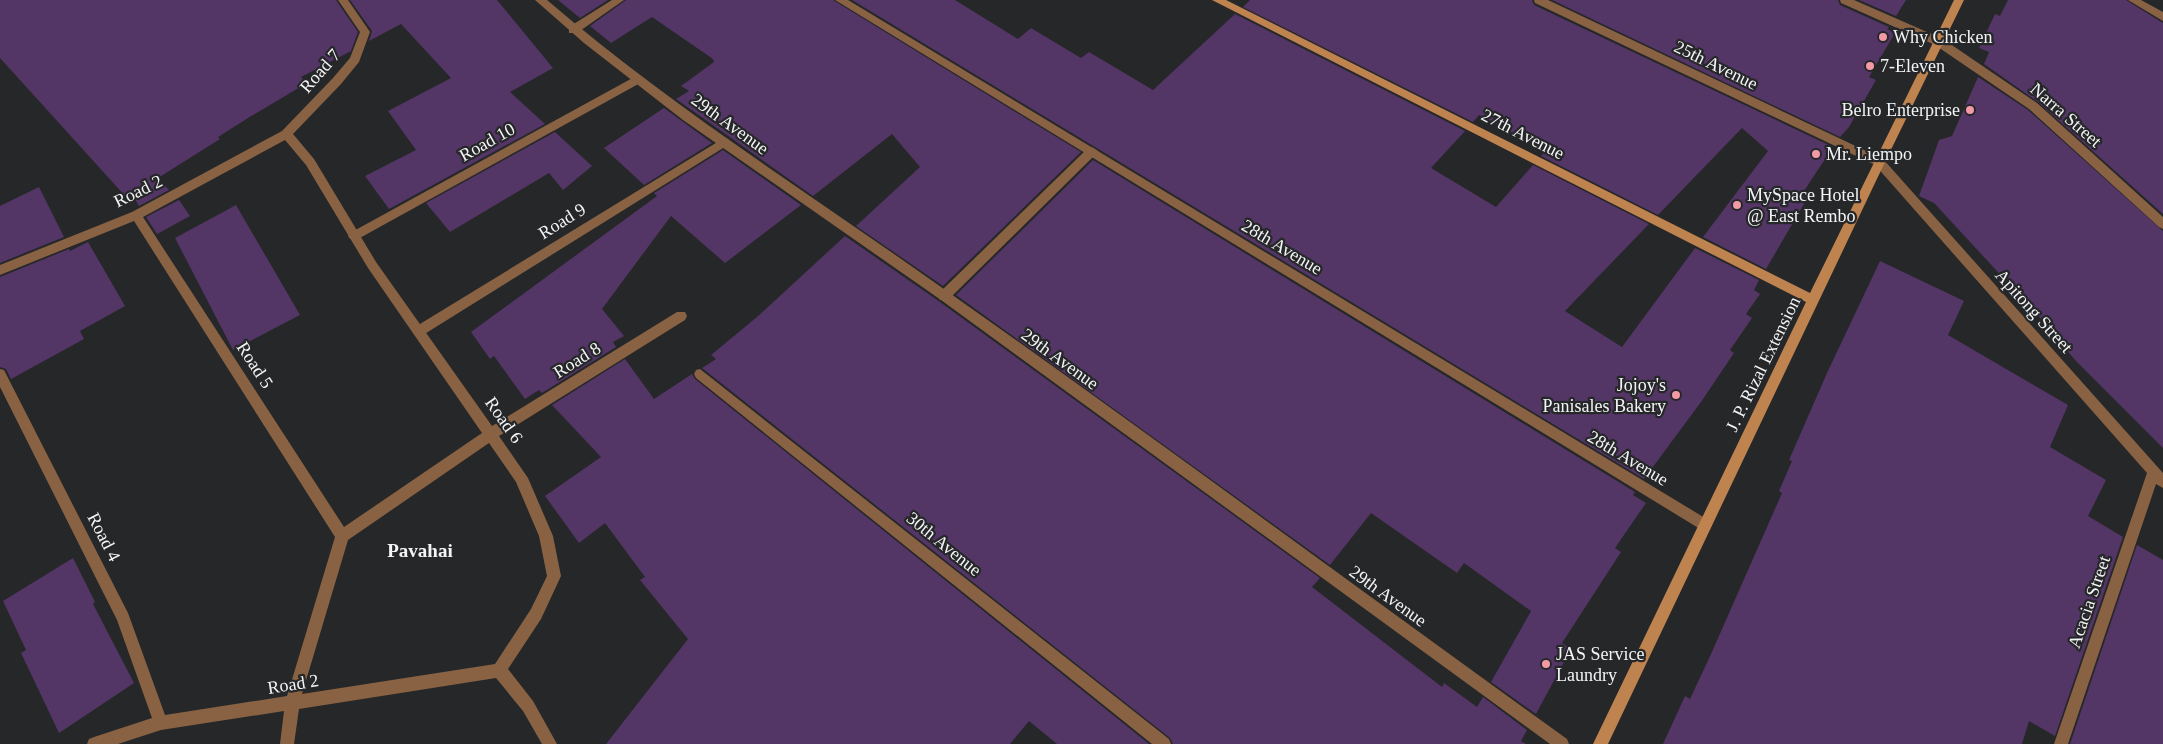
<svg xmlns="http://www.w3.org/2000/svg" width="2163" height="744" font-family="Georgia,serif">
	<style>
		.building { fill: #533566 }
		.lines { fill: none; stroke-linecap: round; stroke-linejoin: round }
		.lane { fill: #886243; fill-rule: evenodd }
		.street { fill: #886243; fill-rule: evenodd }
		.secondary { fill: #bf834f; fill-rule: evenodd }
		.poi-dot { fill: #f49aa6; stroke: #262729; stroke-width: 2 }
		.labels { text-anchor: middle; stroke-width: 4.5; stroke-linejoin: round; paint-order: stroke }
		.poi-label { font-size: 18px; fill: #f3f4f5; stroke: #262729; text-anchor: start }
		.street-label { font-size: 18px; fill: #f3f4f5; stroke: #262729 }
		.neighbourhood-label { font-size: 19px; font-weight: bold; fill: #f3f4f5; stroke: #262729 }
	</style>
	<rect width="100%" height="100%" fill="#262729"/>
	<g class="building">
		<path d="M0,0H336L358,32L351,51L301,77L307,83L248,118L218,137L220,139L158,178L169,190L139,206L132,194L126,197L0,58Z"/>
		<path d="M350,0H497L553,68L510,92L545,124L389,209L365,176L416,150L388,111L451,78L401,24L369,41L372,31Z"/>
		<path d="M558,0H608L580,18Z"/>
		<path d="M626,0H833L1081,152L943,286L856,226L920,167L892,134L813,196L676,99L689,91L681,86L714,62L713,59L652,17L611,43L590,26Z"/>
		<path d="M852,0H955L1018,39L1031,28L1081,58L1089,52L1153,90L1235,14L1465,131L1431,168L1496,207L1533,165L1649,224L1565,311L1622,347L1695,248L1759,280L1754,290L1760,294L1746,314L1752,318L1730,350L1734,353L1701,402L1644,479Z"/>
		<path d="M1250,0H1532L1534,5L1833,147L1802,194L1808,197L1766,269L1703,237L1768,151L1742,128L1658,215L1541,156L1545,151L1479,115L1473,122L1243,7Z"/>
		<path d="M1552,0H1838L1840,5L1889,27L1887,29L1895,33L1869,77L1876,80L1849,127L1840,137Z"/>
		<path d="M1859,0H1906L1896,16Z"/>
		<path d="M2008,0H2126L2163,23V214L2038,102L1984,64L1989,52L1979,48L1995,14L2000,16Z"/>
		<path d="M1978,77L2028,110L2163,231V448L2076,361L2056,338L2058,337L1934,203L1919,196L1939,140L1952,136Z"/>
		<path d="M664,108L712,143L644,185L604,148Z"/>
		<path d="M555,132L592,166L563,190L549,173L450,232L426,203Z"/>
		<path d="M723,150L801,205L725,263L671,216L602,309L624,336L613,342L616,347L542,393L539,390L525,399L494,356L490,359L471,332L657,196L654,193Z"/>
		<path d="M1093,160L1635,492L1633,495L1646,503L1615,548L1621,552L1562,643L1571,649L1536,714L1491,682L1531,611L1464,563L1457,573L1371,513L1330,565L956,295Z"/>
		<path d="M39,187L64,237L0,263V206Z"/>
		<path d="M179,200L190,216L157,234L146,217Z"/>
		<path d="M236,205L300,315L233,350L175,238Z"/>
		<path d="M845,236L940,302L1320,578L1312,587L1442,687L1444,683L1477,707L1483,697L1527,730L1521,741L1526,744H1173L1170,738L702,368L716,359L711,355L757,317Z"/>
		<path d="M88,242L125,306L80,331L84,339L11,379L6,369L0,367V277L69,249L70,251Z"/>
		<path d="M1880,261L1964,301L1948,335L2068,405L2050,447L2106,480L2088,516L2123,537L2055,736L2029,721L2022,744H1663L1685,696L1690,699L1711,654L1782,493L1779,491L1792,461L1789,460L1827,373Z"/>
		<path d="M625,359L654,399L692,374L695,379L1149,744H1057L1029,721L1010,744H606L688,639L640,580L645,577L605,523L579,543L545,496L601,457L552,405Z"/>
		<path d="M2137,545L2163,560V744H2070Z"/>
		<path d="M73,558L95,602L93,604L134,683L59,733L21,653L26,650L3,601Z"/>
	</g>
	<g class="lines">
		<g class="lane">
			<path d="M612,0H624L577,33H569V27Z"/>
			<path d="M638,75L643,79L642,82L358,239H350L348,236L350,233Z"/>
			<path d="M724,138L728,139L730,142L728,145L423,335H415L413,331L415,327Z"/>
			<path d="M1092,147L1098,151L1096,154L948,300H940L938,296L940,292L1088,148Z"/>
		</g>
		<g class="street">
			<path d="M338,0H348L370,32L359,62L341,84L293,134L314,159L376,262L492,426L677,312H685L687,316L685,320L499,436L528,478L553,536L561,576L541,619L508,669L533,701L557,744H542L523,711L496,678L299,709L294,744H280L284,711L161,730L118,744H87L89,739L94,737L152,718L117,620L0,387V369L4,370L128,613L165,715L287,696L335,537L134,221L0,275V265L132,212L282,131L333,78L350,58L360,32ZM285,140L306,165L368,268L482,433L344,527L143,217ZM489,443L516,482L539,536L547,576L531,609L495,664L302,694L348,540Z"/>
			<path d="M535,0H547C674,109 815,197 951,294C1158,440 1361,591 1567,739L1569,744H1550L941,300L683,120L584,43Z"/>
			<path d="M835,0H848L1710,521L1712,525L1710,529L1705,531L1700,529Z"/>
			<path d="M1534,0H1548L1883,159L2163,473V488L2156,484L2068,744H2054L2147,473L1875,165L1535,3Z"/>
			<path d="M1840,0H1854L1943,39L2037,103L2163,217V229L2159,227L2029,109L1935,45L1841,3Z"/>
			<path d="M2128,0H2141L2163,12V21Z"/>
			<path d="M700,369L1169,739L1171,744H1152L696,378L694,374L696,370Z"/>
		</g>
		<path class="secondary" d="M1212,0H1226L1810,293L1954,0H1964L1885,162L1608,744H1593L1806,302Z"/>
	</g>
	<g class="poi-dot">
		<circle cx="1883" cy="37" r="5"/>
		<circle cx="1870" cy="66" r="5"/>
		<circle cx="1970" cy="110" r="5"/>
		<circle cx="1816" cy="154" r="5"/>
		<circle cx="1737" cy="205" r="5"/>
		<circle cx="1676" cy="395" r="5"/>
		<circle cx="1546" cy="664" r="5"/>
	</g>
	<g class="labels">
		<g class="poi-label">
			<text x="1893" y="43">Why Chicken</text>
			<text x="1880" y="72">7-Eleven</text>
			<text x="1960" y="116" text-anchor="end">Belro Enterprise</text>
			<text x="1826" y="160">Mr. Liempo</text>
			<text x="1747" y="201">MySpace Hotel<tspan x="1747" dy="21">@ East Rembo</tspan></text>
			<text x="1666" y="391" text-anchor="end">Jojoy's<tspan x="1666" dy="21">Panisales Bakery</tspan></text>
			<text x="1556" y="660">JAS Service<tspan x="1556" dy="21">Laundry</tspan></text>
		</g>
		<g class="street-label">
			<text transform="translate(1716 65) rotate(26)" y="6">25th Avenue</text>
			<text transform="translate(320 71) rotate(-49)" y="6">Road 7</text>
			<text transform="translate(2066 115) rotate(41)" y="6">Narra Street</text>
			<text transform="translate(730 124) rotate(36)" y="6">29th Avenue</text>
			<text transform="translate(1523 134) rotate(27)" y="6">27th Avenue</text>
			<text transform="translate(487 142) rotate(-29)" y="6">Road 10</text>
			<text transform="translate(138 191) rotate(-26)" y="6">Road 2</text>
			<text transform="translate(562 221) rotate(-32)" y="6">Road 9</text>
			<text transform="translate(1282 247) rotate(31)" y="6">28th Avenue</text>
			<text transform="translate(2034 311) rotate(48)" y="6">Apitong Street</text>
			<text transform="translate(1060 359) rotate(36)" y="6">29th Avenue</text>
			<text transform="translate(577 360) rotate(-32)" y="6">Road 8</text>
			<text transform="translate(1763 364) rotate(-64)" y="6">J. P. Rizal Extension</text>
			<text transform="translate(255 365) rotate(57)" y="6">Road 5</text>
			<text transform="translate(504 420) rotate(55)" y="6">Road 6</text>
			<text transform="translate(1628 458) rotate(31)" y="6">28th Avenue</text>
			<text transform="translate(104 537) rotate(63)" y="6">Road 4</text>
			<text transform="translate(944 544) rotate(39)" y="6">30th Avenue</text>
			<text transform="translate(1388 596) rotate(36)" y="6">29th Avenue</text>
			<text transform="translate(2089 602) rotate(-71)" y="6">Acacia Street</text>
			<text transform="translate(293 684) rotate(-9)" y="6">Road 2</text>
		</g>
		<g class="neighbourhood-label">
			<text x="420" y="557">Pavahai</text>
		</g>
	</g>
</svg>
